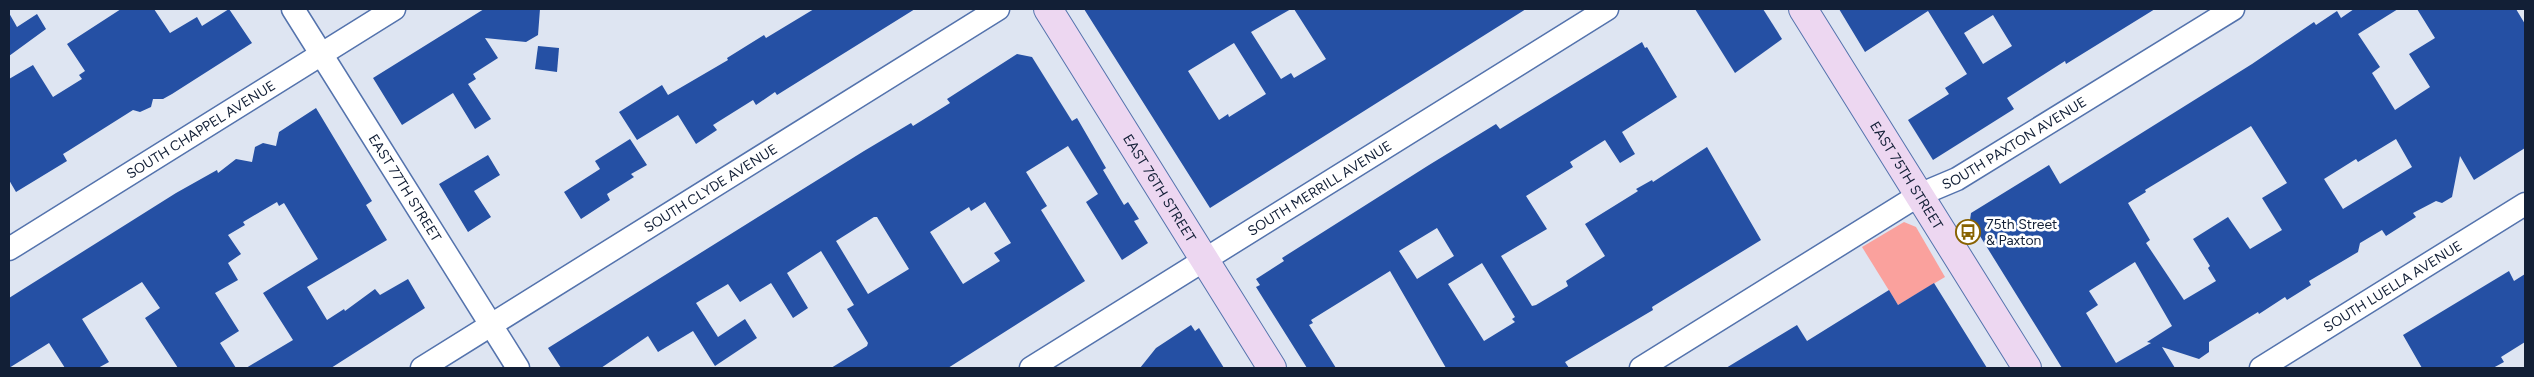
<svg xmlns="http://www.w3.org/2000/svg" width="2534" height="377" font-family="Figtree,sans-serif">
	<style>
		.green { fill: #faa19d }
		.building { fill: #2550a4; fill-rule: evenodd }
		.lines { fill: none; stroke-linecap: round; stroke-linejoin: round }
		.street-casing { stroke: #5473ad; stroke-width: 25 }
		.secondary-casing { stroke: #5473ad; stroke-width: 30 }
		.street { stroke: #fff; stroke-width: 22 }
		.secondary { stroke: #edd7f1; stroke-width: 28 }
		.labels { text-anchor: middle; stroke-width: 5; stroke-linejoin: round; paint-order: stroke }
		.street-label { font-size: 14px; fill: #121f36; stroke: #fff }
		.poi-label { font-size: 14px; fill: #121f36; stroke: #fff; text-anchor: start }
	</style>
	<rect width="100%" height="100%" fill="#dee5f2"/>
	<path class="green" d="M1904,222L1916,227L1945,277L1898,305L1862,247Z"/>
	<g class="building">
		<path d="M121,9H154L170,33L197,17L202,26L229,9L252,43L172,94L163,99H153L151,107L140,112L133,110L68,151L63,154L67,161L16,192L9,180V79L33,65L53,97L82,79L79,75L85,71L67,44Z"/>
		<path d="M484,9H540L538,35L526,42L485,38L498,58L473,74L476,79L468,84L491,119L475,129L453,93L402,125L373,78Z"/>
		<path d="M814,9H915L777,95L775,92L756,105L753,100L713,125L717,130L696,144L678,115L637,140L619,112L662,85L668,95L728,60L727,58L764,35L766,38Z"/>
		<path d="M1084,9H1291L1251,32L1281,79L1291,73L1294,78L1326,59L1294,9H1526L1210,208ZM1234,43L1266,94L1229,117L1228,114L1219,120L1188,71Z"/>
		<path d="M1695,9H1763L1782,39L1735,73Z"/>
		<path d="M1839,9H2155L2066,64L2065,61L2007,98L2014,109L1933,160L1908,120L1949,94L1945,88L1967,74L1928,11L1865,52ZM1993,15L2012,46L1983,64L1964,33Z"/>
		<path d="M2354,9H2398L2358,34L2380,67L2372,73L2395,110L2430,87L2409,54L2435,38L2417,9H2516L2525,24V148L2474,180L2460,156L2452,197L2442,203L2436,201L2413,213L2416,217L2386,236L2382,230L2360,243L2358,252L2309,281L2311,285L2287,300L2285,297L2259,314L2258,312L2209,342V352L2199,359L2162,347L2175,368H2062L1970,220L1971,213L2049,165L2060,184L2252,64L2314,22L2316,25L2337,11L2341,18ZM2251,126L2287,183L2262,198L2282,230L2250,249L2228,217L2193,239L2210,266L2208,268L2216,281L2184,300L2146,243L2150,240L2128,203L2146,192L2145,190ZM2396,139L2412,167L2343,209L2324,179L2356,159L2358,162ZM2135,262L2172,326L2147,342L2151,343L2116,363L2086,313L2098,305L2089,291Z"/>
		<path d="M9,13L17,27L37,14L46,29L9,56Z"/>
		<path d="M1642,42L1645,48L1647,47L1677,97L1622,132L1635,154L1620,163L1605,140L1570,162L1573,167L1526,196L1547,229L1501,256L1532,306L1536,305L1568,286L1566,281L1605,256L1585,224L1635,193L1638,191L1636,189L1652,180L1653,182L1707,147L1761,240L1678,291L1652,307L1653,310L1565,362L1569,368H1446L1390,271L1311,320L1313,323L1309,325L1336,368H1307L1256,287L1260,285L1256,279L1284,261L1282,258L1429,165L1496,124L1500,129ZM1437,228L1454,256L1417,279L1399,251ZM1482,263L1515,317L1512,319L1515,322L1484,341L1448,284Z"/>
		<path d="M538,46L559,48L557,72L535,69Z"/>
		<path d="M1017,54L1032,57L1072,121L1077,118L1106,168L1103,170L1124,205L1128,202L1139,219L1134,221L1148,243L1122,260L1086,202L1098,194L1068,146L1026,172L1047,206L1041,210L1085,281L948,368H831L867,346L868,343L847,309L854,305L821,251L787,273L808,308L793,318L771,283L740,302L728,284L696,303L718,337L745,319L757,338L715,366L693,331L658,352L648,336L601,368H561L548,348L864,151L911,123L913,126L950,103L947,99ZM985,202L1011,243L994,253L1000,261L963,284L930,232L969,207L971,211ZM874,217H877L909,269L868,294L836,241Z"/>
		<path d="M316,108L372,201L366,205L387,240L307,287L327,320L344,309L345,311L375,289L380,295L408,279L425,308L331,368H246L293,340L263,293L318,259L284,203L279,206L277,202L243,222L245,225L228,235L241,254L228,263L238,280L215,293L239,331L220,343L236,368H178L145,318L160,308L142,282L82,319L109,362L98,368H65L49,343L9,368V298L176,193L217,170L218,173L236,159L252,162L255,147L263,143L276,146L279,132Z"/>
		<path d="M630,139L647,165L631,174L634,177L607,194L610,200L581,219L564,192L600,169L595,161Z"/>
		<path d="M488,155L500,175L474,191L491,217L468,232L439,184Z"/>
		<path d="M2509,271L2514,281L2525,274V342L2501,357L2504,362L2493,368H2422L2403,335Z"/>
		<path d="M1934,283L1987,368H1726L1797,325L1807,341L1889,290L1898,305Z"/>
		<path d="M1191,325L1195,331L1199,328L1224,368H1140L1156,348Z"/>
	</g>
	<g class="lines">
		<defs>
			<g id="street">
				<path id="s1" d="M293,9L518,368"/>
				<path id="s2" d="M9,249L394,9"/>
				<path id="s3" d="M422,368L998,9"/>
				<path id="s4" d="M1031,368L1607,9"/>
				<path id="s5" d="M1641,368L1919,195L1957,179L2233,9"/>
				<path id="s6" d="M2261,368L2525,204"/>
			</g>
			<g id="secondary">
				<path id="s7" d="M1048,9L1272,368"/>
				<path id="s8" d="M1803,9L2027,368"/>
			</g>
		</defs>
		<use href="#street" class="street-casing"/>
		<use href="#secondary" class="secondary-casing"/>
		<use href="#street" class="street"/>
		<use href="#secondary" class="secondary"/>
	</g>
	<defs>
		<symbol id="bus-ring" viewBox="-11 -11 22 22"><circle r="9.5" fill="#fff" stroke="#886200" stroke-width="1.5"/><path d="M-5-6H5V4H4V6H2V4H-2V6H-4V4H-5ZM-3.5-4V0h7V-4ZM-3.5 1.2v1.5H-2V1.2ZM2 1.2v1.5H3.5V1.2Z" fill="#886200"/></symbol>
	</defs>
	<g fill-rule="evenodd">
		<use href="#bus-ring" x="1954" y="218" width="28" height="28"/>
	</g>
	<g class="labels">
		<g class="street-label">
			<text dy="5" stroke="none"><textPath href="#s2" startOffset="226">SOUTH CHAPPEL AVENUE</textPath></text>
			<text dy="5" stroke="none"><textPath href="#s5" startOffset="436">SOUTH PAXTON AVENUE</textPath></text>
			<text dy="5" stroke="none"><textPath href="#s8" startOffset="196">EAST 75TH STREET</textPath></text>
			<text dy="5" stroke="none"><textPath href="#s1" startOffset="211">EAST 77TH STREET</textPath></text>
			<text dy="5" stroke="none"><textPath href="#s4" startOffset="340">SOUTH MERRILL AVENUE</textPath></text>
			<text dy="5" stroke="none"><textPath href="#s3" startOffset="340">SOUTH CLYDE AVENUE</textPath></text>
			<text dy="5" stroke="none"><textPath href="#s7" startOffset="211">EAST 76TH STREET</textPath></text>
			<text dy="5" stroke="none"><textPath href="#s6" startOffset="155">SOUTH LUELLA AVENUE</textPath></text>
		</g>
		<g class="poi-label">
			<text x="1986" y="229">75th Street<tspan x="1986" dy="16">&amp; Paxton</tspan></text>
		</g>
	</g>
	<rect width="2534" height="377" fill="none" stroke="#121f36" stroke-width="20"/>
</svg>
